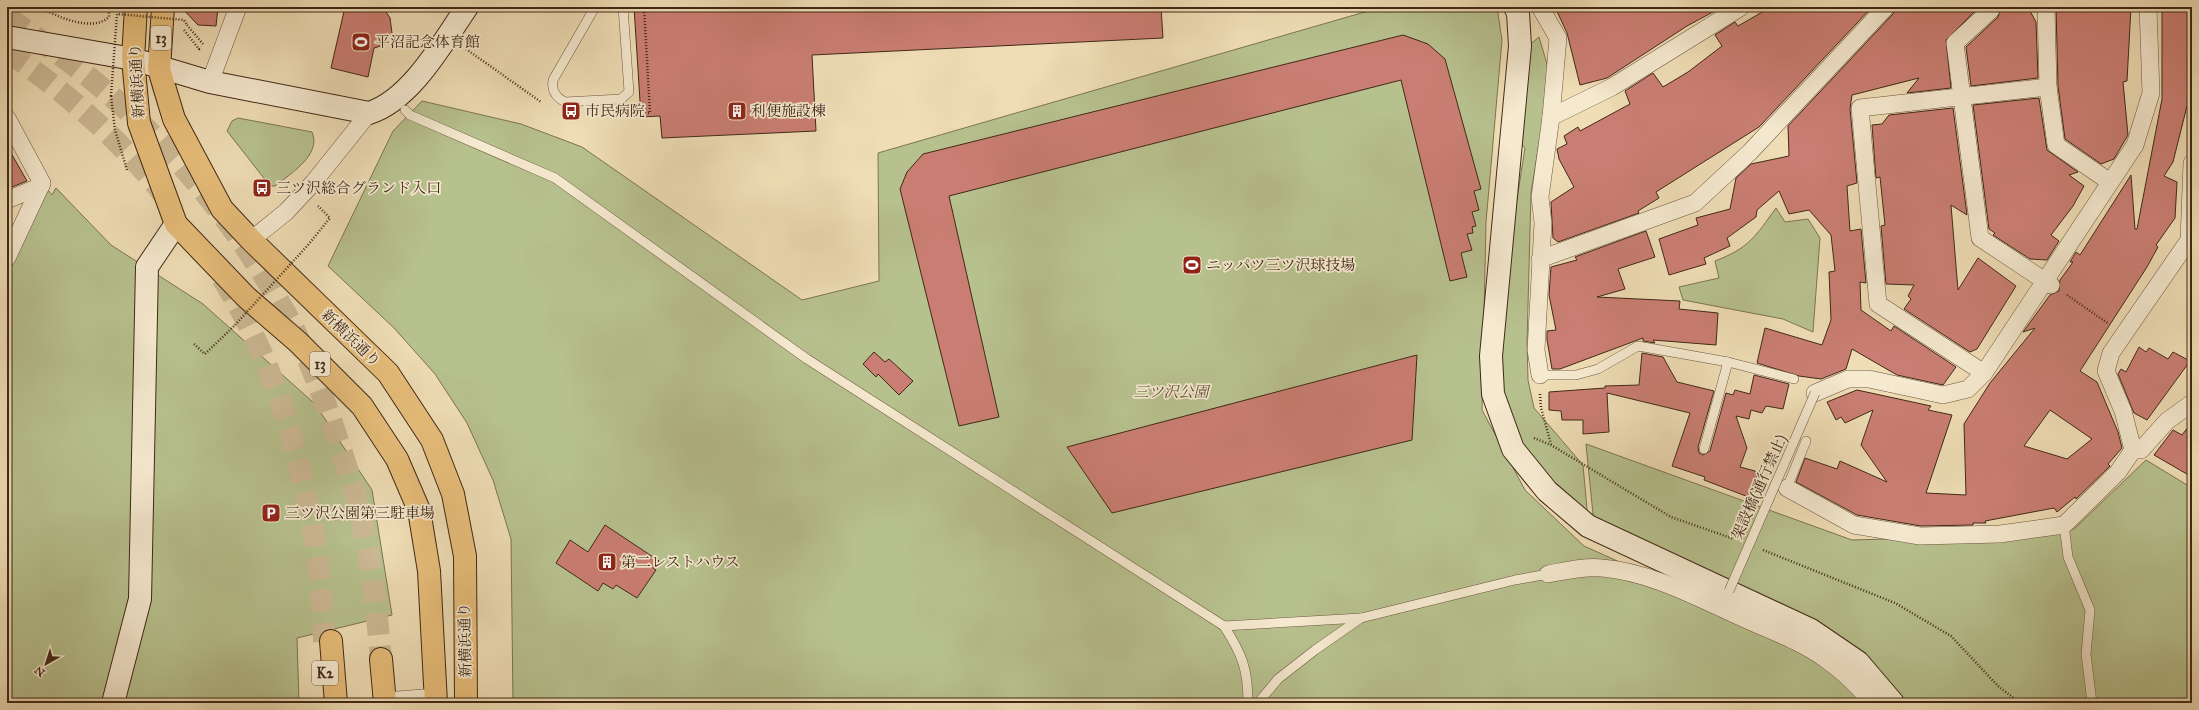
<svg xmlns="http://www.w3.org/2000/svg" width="2199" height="710" font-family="'IM FELL Great Primer','Noto Serif JP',serif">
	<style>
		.green { fill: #b7c18e; stroke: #7c7452 }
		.building { fill: #ca7e73; stroke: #402816; fill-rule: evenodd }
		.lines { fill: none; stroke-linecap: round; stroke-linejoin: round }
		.highway-tunnel { stroke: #ccb995; stroke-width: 22; stroke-dasharray: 22 11; stroke-linecap: butt }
		.lane-casing { stroke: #6c553e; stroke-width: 10 }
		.street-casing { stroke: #6c553e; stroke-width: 18 }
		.secondary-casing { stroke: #402816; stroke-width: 24 }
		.primary-casing { stroke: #402816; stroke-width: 24 }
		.highway-casing { stroke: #402816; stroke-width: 24 }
		.path { stroke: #402816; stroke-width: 2.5; stroke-dasharray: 1 2; stroke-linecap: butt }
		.lane { stroke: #f5e9cf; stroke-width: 9 }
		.street { stroke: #f5e9cf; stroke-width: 17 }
		.secondary { stroke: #f5e9cf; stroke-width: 22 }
		.primary { stroke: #e8be7a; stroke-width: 22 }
		.highway { stroke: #e8be7a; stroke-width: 22 }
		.lane-bridge-casing { stroke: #6c553e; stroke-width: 10; stroke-linecap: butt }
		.path-bridge { stroke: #402816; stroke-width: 2.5; stroke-dasharray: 1 2; stroke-linecap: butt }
		.lane-bridge { stroke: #f5e9cf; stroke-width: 9 }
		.labels { text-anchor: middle; stroke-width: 3.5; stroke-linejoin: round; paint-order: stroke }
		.shield { fill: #f5e9cf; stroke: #76624e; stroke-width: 1 }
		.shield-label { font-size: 14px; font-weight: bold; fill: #402816 }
		.poi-label { font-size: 15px; fill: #402816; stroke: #f5e9cf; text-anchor: start }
		.street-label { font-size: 15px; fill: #402816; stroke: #f5e9cf }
		.park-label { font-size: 15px; font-style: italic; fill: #5e4e34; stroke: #f5e9cf }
	</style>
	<rect width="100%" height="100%" fill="#efddb5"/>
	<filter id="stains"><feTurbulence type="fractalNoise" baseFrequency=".005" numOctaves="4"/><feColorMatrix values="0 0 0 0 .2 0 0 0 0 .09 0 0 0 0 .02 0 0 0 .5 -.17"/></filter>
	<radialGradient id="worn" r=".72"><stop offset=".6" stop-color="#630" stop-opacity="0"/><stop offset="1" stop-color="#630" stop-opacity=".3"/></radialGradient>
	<g class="green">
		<path d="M1382,7H1497L1502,40L1486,222L1482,410L1525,490L1584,546L1826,655L1871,703H513L511,539L493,480L467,423L435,374L394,328L328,266L393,131L422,101L521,124L582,147L802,300L879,281L878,153Z"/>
		<path d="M1539,37L1550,74L1531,193L1527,343L1528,380L1534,408L1583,465L1588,520L1518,446L1499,391L1511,237L1525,148L1516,139L1528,46Z"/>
		<path d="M238,118L312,132C322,155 290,174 275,186H270L227,131L232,121Z"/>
		<path d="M42,183L52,195L56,188L111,245L203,304L315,404L372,490L392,615L297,638L299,703H7V257Z"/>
		<path d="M1776,208L1785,222L1808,219L1820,238L1813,332L1783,319L1683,300L1679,287L1719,278L1715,261C1749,248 1755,237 1776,208Z"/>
		<path d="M1586,444L1852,540L2028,535L2074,529L2146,460L2192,488V703H1904L1861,653L1594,524Z"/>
	</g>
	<g class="building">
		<path d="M181,7H218L216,26L198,25Z"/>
		<path d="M345,7H383L390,18L392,33L384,45L374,48L368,77L331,68Z"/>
		<path d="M634,7H1161L1163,38L812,55L816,131L662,138L660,116L641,117Z"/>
		<path d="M1555,7H1722L1687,26L1607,78L1580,85L1567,33Z"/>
		<path d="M1771,7H1872L1759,127L1656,192L1659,198L1638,211L1639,213L1558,242L1553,238L1551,202L1574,187L1559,159L1557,149L1567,144L1564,136L1578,127L1580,131L1630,104L1625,91L1653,73L1663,87L1688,72L1722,46L1715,35L1735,22L1738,26Z"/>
		<path d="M1896,7H1979L1946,40L1951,88L1907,93L1919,78L1852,95L1850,109L1857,183L1847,186L1850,231L1861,229L1866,283L1860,282L1861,310L1891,331L1894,326L1956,367L1943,385L1897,375L1852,349L1846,369L1821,379L1799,376L1757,363L1765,328L1822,345L1831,320L1829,272L1835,271L1831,235L1809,210L1789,214L1779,191L1757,210L1756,217L1727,238L1730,246L1704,258L1706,264L1669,275L1659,239L1698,225L1696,218L1730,209L1736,178L1751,164L1789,156L1788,126L1893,14Z"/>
		<path d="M2001,7H2018L2019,11H2030L2036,22L2038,78L1971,86L1966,47L1998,17Z"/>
		<path d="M2056,7H2131L2127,81L2123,82L2128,135L2114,159L2101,164L2065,139L2058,86Z"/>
		<path d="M2162,7H2192V73L2189,105L2187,106L2173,162L2164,176L2177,182L2175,218L2156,245L2158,247L2147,267L2080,371L2097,382L2118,432L2122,448L2108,464L2110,466L2076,499L2075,497L2057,512L2054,508L1985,521L1986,523H1973V525L1921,526L1857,515L1796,482L1805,458L1837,469L1840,461L1887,482L1861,445L1873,410L1845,423L1841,417L1836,420L1827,402L1857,390L1931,406L1928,410L1952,415L1926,493L1966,495L1964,424L1990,383L2035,328L2023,332L2050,295L2059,291L2060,280L2073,262H2070L2076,252L2080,255L2131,175L2135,229H2137L2162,99ZM2050,410L2092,439L2067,459L2024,446Z"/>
		<path d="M1403,35L1428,44L1445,59L1481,189L1474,191L1479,210L1472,212L1476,226L1472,227L1473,233L1467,234L1472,250L1461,253L1467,277L1450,281L1401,80L949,196L999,417L959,426L900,189L907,172L923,154Z"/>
		<path d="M2039,98L2047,150L2078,172L2069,175L2084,186L2073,206L2051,235L2059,241L2047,260L2030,259L1993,235L1995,233L1989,229L1973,105Z"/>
		<path d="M1953,108L1967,215L1951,205L1958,290L1978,258L2016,286L1977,349L1970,352L1904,309L1911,299L1908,296L1914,285L1886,284L1881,226L1885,225L1880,177L1876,178L1872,125L1882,124L1889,115Z"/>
		<path d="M7,146L27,181L7,189Z"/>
		<path d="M1646,231L1655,257L1618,269L1625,289L1597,297L1680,301L1679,309L1718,313L1716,345L1653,340L1655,343L1643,341V338L1560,369H1552L1547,340V331L1556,330L1549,295L1551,267L1577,260L1575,257Z"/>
		<path d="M2139,347L2146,352L2149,348L2168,359L2173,352L2190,361L2147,420L2134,413L2118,374L2121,369L2126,372Z"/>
		<path d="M874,352L885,362L889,359L913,381L899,395L878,374L876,377L863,364Z"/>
		<path d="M1642,353L1663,357L1677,382L1714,391L1698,447L1699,453L1703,455L1710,451L1726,393L1733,395L1735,390L1750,394L1754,375L1789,384L1783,409L1766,406L1762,413L1751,410L1749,419L1736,416L1747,448L1740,467L1755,471L1757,478L1751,498L1704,480L1705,477L1672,466L1690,413L1607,393L1609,432L1583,434V420H1562L1561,411L1549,410V392L1605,388V386L1639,385Z"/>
		<path d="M1417,355L1412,440L1112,513L1067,447Z"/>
		<path d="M2192,422V477L2154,455L2173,430L2182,435Z"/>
		<path d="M605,525L659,561L653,568L656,570L637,598L616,585L613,589L603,583L598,591L556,563L570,540L588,552Z"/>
	</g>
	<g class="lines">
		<g class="highway-tunnel">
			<path d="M7,17C40,40 73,63 103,89C176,151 241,230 286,314C309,356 325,401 340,447C349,475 359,503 364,532C373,574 377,616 381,659"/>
			<path d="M7,51C65,92 121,140 164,195"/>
			<path d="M222,278C288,383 320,519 324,642"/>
		</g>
		<defs>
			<g id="lane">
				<path d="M595,7L553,80C551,91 556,97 565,102L621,99L629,92L623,7"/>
				<path d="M405,110L410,115L555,178L807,359L1224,626C1242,654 1248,669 1248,703"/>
				<path d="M1540,375H1576L1598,369L1638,346L1728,362L1794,379"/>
				<path d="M1704,449L1728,362"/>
				<path d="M1787,488L1806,441"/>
				<path d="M2064,525L2068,557L2090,610L2086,654L2092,703"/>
				<path d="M1224,626L1361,618"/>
				<path d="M384,697L436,693"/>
				<path d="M1258,703L1278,679L1315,650L1361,618L1515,580L1548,574"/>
			</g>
			<g id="street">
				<path d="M1991,7V10L1955,43L1980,238L2051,285"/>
				<path d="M2046,7L2048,87"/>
				<path d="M210,82L238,7"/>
				<path d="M1551,117L1612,87L1741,7"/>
				<path d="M7,118L42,183L7,258"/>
				<path d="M7,200L41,186"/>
				<path d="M251,240L286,212L313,183L369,113"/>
				<path d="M1540,259L1695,203L1750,152L1886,7"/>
				<path d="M1984,373L1878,304L1860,108L2048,87L2056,145L2110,182"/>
				<path d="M1540,375L1536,350L1543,223L1540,197L1551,117L1558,38L1540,7"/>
				<path d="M1815,393L1848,379H1869L1943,395L1968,389L1984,373L2135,145L2151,93L2148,7"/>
				<path d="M2133,450H2141L2167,421L2192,403"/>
				<path d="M1787,488L1854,525L1920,536L2000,534L2064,525L2118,472L2133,450L2123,411L2106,371L2111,353L2189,240L2192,163"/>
				<path d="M1548,574C1565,571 1585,566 1602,568C1652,572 1700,599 1745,619C1771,631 1800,641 1824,658C1843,671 1858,686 1873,703"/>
			</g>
			<g id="secondary">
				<path d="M1515,7L1518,13L1520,46L1491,356L1493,394L1513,449L1547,491L1588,526L1811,630L1858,662L1893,703"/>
				<path d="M7,37L133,59L210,82L369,113C411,100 443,42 467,7"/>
				<path d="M113,703L140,599L147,267L176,224"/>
			</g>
			<g id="primary">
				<path d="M136,7L133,59L139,123L176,224L246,297L298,342L362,406L397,459L419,510L429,571L436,703"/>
				<path d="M163,7L159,69L164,86L174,119L222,209L251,240L388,373L432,440L453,494L465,556L466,703"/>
			</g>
			<g id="highway">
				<path d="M331,641L336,703"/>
				<path d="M381,659L385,703"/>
			</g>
		</defs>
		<use href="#lane" class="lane-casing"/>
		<use href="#street" class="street-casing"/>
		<use href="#secondary" class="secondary-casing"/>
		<use href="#primary" class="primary-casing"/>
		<use href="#highway" class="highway-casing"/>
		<g class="path">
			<path d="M39,7C56,16 92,33 109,17V7"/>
			<path d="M187,25L203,44"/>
			<path d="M184,30L199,49L201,47"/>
			<path d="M466,49L541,102"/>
			<path d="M111,96L115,130L127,170"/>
			<path d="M627,114L650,113L644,7"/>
			<path d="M308,245L330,218L318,206"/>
			<path d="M2067,295L2109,324"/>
			<path d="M194,344L205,354L235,325"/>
			<path d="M1540,394L1541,408L1551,444"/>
			<path d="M1534,438L1551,445L1671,517L1734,539"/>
			<path d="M1763,550L1895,603L1951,636L1998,686L2020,703"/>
		</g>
		<use href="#lane" class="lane"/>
		<use href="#street" class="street"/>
		<use href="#secondary" class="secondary"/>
		<use href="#primary" class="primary"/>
		<use href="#highway" class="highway"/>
		<defs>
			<path id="lane-bridge" d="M1729,591L1815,393"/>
		</defs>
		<use href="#lane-bridge" class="lane-bridge-casing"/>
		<g class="path-bridge">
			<path d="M111,96L117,14L184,20L187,25"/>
			<path d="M235,325L308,245"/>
		</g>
		<use href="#lane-bridge" class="lane-bridge"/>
	</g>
	<defs>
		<symbol id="stadium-square" viewBox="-11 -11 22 22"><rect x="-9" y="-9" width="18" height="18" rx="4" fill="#8f2418" stroke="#f5e9cf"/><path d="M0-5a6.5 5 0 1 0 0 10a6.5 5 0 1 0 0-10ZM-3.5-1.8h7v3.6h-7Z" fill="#fff"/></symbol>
		<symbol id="bus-square" viewBox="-11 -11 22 22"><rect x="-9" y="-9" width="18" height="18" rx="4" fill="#8f2418" stroke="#f5e9cf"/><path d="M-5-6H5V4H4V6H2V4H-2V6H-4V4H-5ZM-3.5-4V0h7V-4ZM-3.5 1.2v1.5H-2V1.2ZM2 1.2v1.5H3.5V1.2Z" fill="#fff"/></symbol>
		<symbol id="building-square" viewBox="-11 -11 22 22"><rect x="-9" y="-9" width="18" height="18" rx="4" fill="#8f2418" stroke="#f5e9cf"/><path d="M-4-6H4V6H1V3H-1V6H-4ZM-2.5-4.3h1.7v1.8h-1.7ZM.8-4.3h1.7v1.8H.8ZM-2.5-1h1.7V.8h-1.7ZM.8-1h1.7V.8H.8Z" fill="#fff"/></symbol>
		<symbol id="parking-square" viewBox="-11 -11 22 22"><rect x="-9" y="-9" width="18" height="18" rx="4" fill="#8f2418" stroke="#f5e9cf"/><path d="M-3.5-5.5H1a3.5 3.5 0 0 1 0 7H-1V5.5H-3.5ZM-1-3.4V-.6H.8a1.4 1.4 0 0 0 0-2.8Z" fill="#fff"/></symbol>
	</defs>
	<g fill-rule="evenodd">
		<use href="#stadium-square" x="350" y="31" width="22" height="22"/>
		<use href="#bus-square" x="560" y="100" width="22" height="22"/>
		<use href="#building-square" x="726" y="100" width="22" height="22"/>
		<use href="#bus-square" x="251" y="177" width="22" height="22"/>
		<use href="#stadium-square" x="1181" y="254" width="22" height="22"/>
		<use href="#parking-square" x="260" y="502" width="22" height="22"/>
		<use href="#building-square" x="596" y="551" width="22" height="22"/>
	</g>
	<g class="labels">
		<g class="shield">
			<rect x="151" y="26" width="20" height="24" rx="3"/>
			<rect x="310" y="352" width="20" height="24" rx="3"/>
			<rect x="312" y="661" width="26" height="24" rx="3"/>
		</g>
		<g class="shield-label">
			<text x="161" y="43">13</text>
			<text x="320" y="369">13</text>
			<text x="325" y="678">K2</text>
		</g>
		<g class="poi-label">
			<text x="375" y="47">平沼記念体育館</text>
			<text x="585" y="116">市民病院</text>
			<text x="751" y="116">利便施設棟</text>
			<text x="276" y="193">三ツ沢総合グランド入口</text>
			<text x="1206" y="270">ニッパツ三ツ沢球技場</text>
			<text x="285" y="518">三ツ沢公園第三駐車場</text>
			<text x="621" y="567">第二レストハウス</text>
		</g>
		<g class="street-label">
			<text transform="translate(137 81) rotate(-93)" y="5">新横浜通り</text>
			<text transform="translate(351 338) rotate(44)" y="5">新横浜通り</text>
			<text transform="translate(1759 487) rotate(-66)" y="5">架設橋(通行禁止)</text>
			<text transform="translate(465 640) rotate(-91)" y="5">新横浜通り</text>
		</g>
		<g class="park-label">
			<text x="1171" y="397">三ツ沢公園</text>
		</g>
	</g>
	<rect width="2199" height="710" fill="none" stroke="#efddb5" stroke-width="24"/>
	<rect x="8" y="8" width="2183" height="694" fill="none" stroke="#402816" stroke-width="2"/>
	<rect x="12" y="12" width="2175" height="686" fill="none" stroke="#402816"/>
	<g transform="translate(46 664) rotate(219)" stroke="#f5e9cf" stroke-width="3" paint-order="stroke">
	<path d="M0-3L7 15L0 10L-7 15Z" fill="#402816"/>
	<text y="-6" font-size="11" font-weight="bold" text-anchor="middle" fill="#402816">N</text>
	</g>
	<rect width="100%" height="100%" filter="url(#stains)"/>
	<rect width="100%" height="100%" fill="url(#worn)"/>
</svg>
